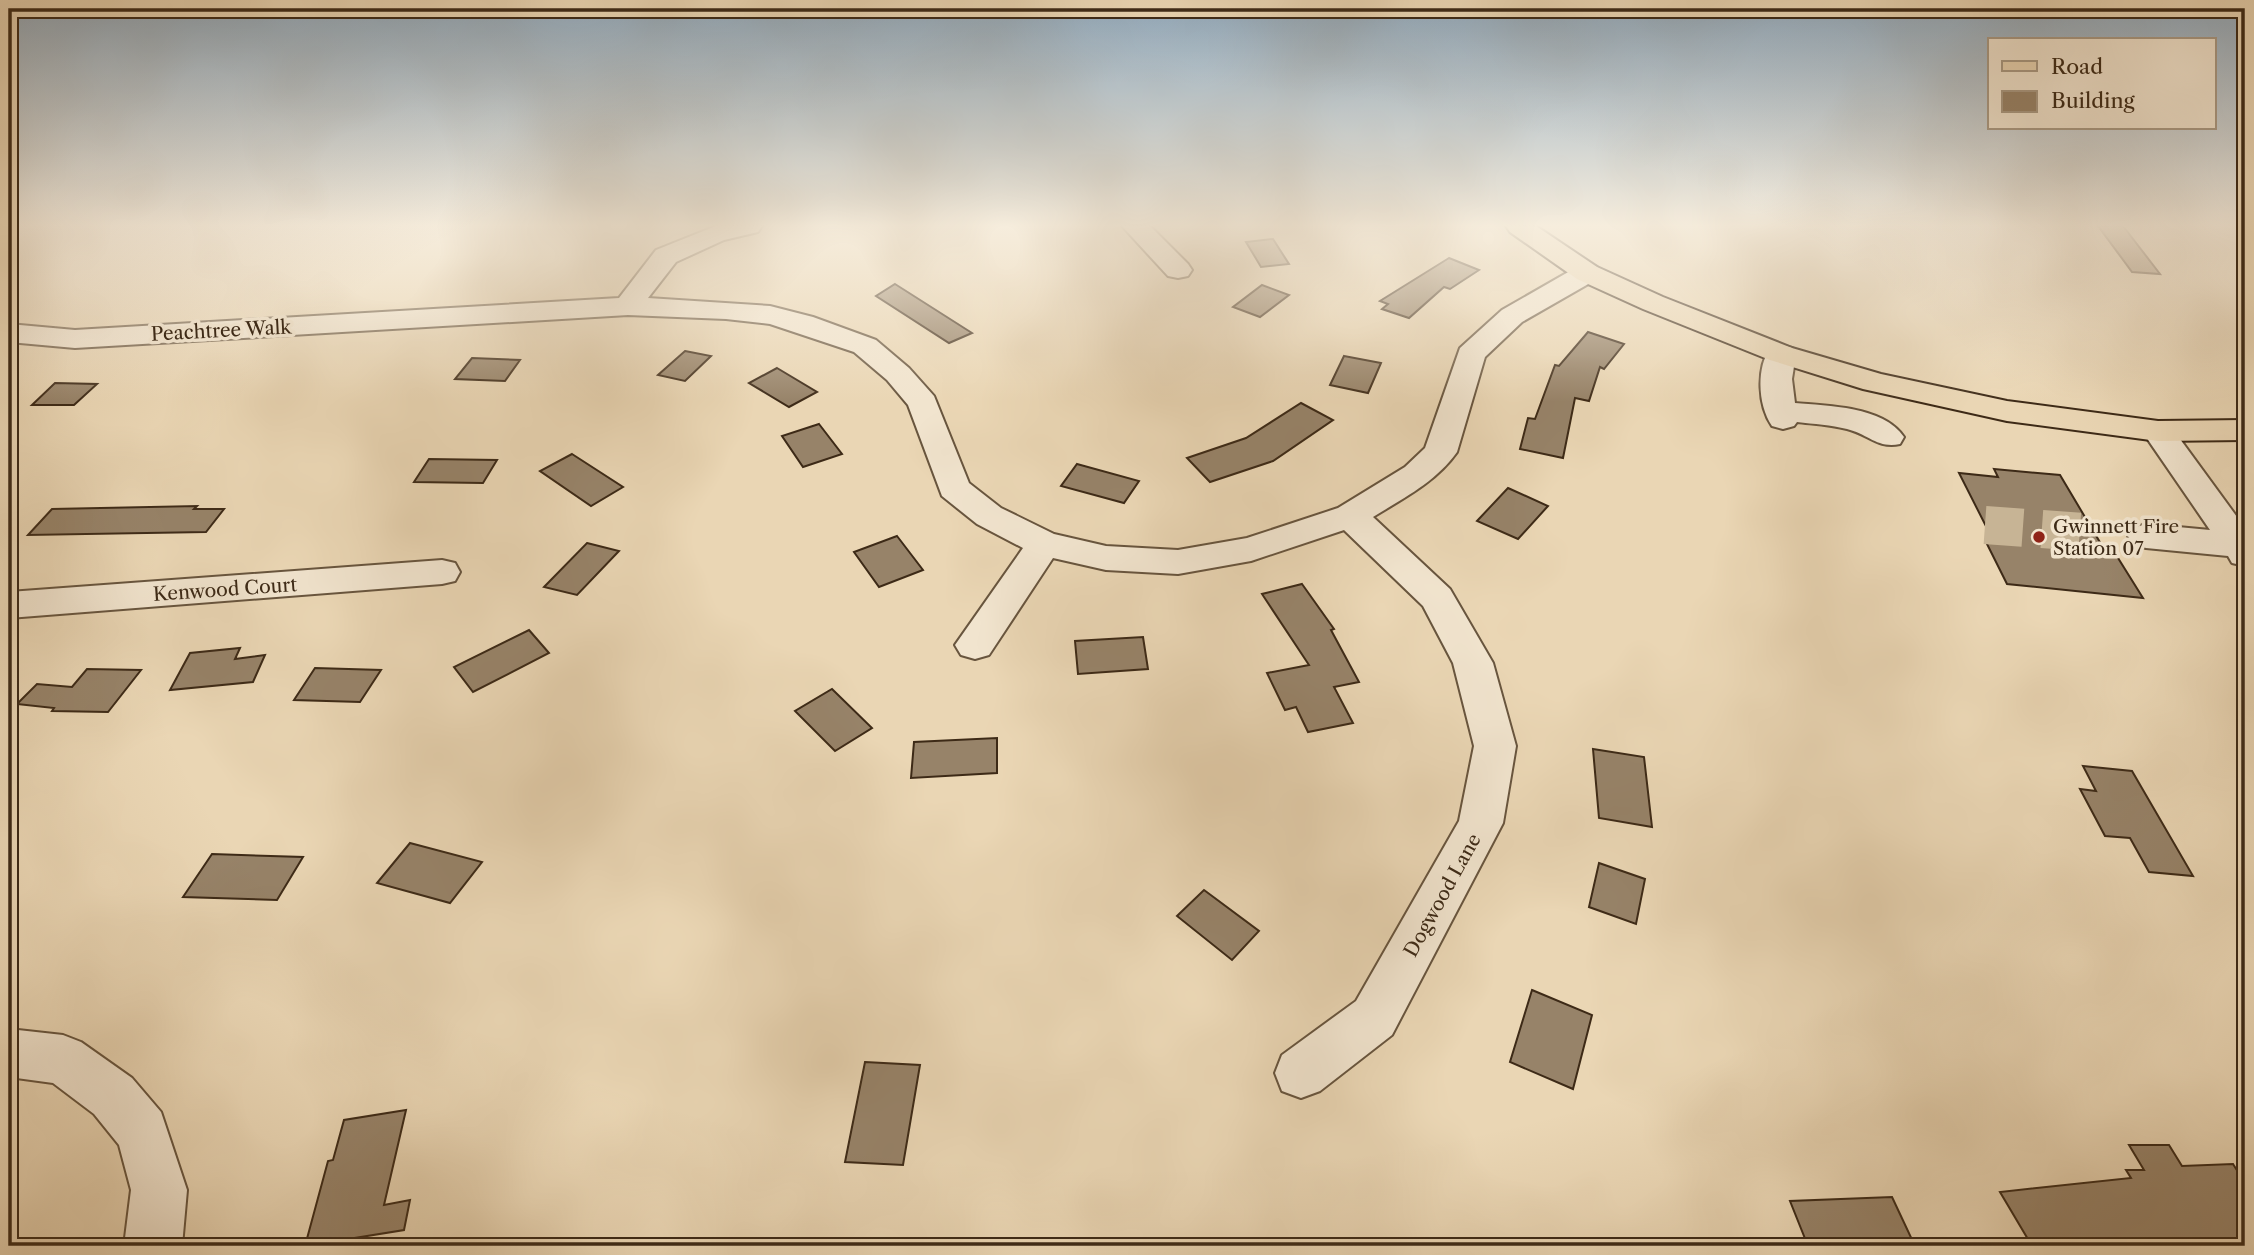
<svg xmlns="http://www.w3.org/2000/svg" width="2254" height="1255" font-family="'Libre Caslon Text',serif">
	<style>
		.building { fill: #978369; stroke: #3d2a17; stroke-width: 2 }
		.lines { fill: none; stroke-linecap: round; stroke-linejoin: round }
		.minor-tunnel { stroke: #c7b495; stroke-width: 38; stroke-dasharray: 38 19; stroke-linecap: butt }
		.minor-casing { stroke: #68553e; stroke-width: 4 }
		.major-casing { stroke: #3d2a17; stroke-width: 4 }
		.minor { fill: #f1e4ce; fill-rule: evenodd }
		.major { fill: #ead6b4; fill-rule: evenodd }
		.poi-dot { fill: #8f2418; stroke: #f1e4ce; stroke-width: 2.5 }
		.labels { text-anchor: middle; stroke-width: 7; stroke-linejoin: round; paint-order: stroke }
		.street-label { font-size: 19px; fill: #3d2a17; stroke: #f1e4ce }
		.poi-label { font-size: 19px; fill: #3d2a17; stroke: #f1e4ce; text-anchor: start }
	</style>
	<rect width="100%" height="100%" fill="#ead6b4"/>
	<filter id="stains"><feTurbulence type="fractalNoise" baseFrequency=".00286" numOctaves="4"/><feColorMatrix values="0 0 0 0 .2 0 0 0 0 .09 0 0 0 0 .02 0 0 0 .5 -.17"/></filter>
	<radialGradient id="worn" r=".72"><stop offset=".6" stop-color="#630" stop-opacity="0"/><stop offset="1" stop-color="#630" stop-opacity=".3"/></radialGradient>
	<g class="building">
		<path d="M2098,226H2123L2160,274L2132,272Z"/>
		<path d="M1273,239L1289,264L1261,267L1246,242Z"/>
		<path d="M1449,258L1479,270L1450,289L1444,287L1409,318L1382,309L1388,304L1380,301Z"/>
		<path d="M895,284L972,333L949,343L876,296Z"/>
		<path d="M1262,285L1289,295L1260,317L1233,307Z"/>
		<path d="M1588,332L1624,344L1604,369L1600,367L1589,401L1575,398L1563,458L1520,449L1528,418L1535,419L1555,365L1559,366Z"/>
		<path d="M685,351L711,356L685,381L658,375Z"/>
		<path d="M1344,356L1381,363L1368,393L1330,385Z"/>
		<path d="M472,358L520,360L505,381L455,379Z"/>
		<path d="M777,368L817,392L789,407L749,383Z"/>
		<path d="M55,383L97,384L74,405H32Z"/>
		<path d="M1301,403L1333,420L1273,461L1210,482L1187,458L1246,438Z"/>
		<path d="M819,424L842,454L803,467L782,436Z"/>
		<path d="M572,454L623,487L591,506L540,471Z"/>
		<path d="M429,459L497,460L483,483L414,482Z"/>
		<path d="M1077,464L1139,481L1124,503L1061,486Z"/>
		<path d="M1994,469L2060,475L2104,549L2113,550L2143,598L2007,584L1986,542H1994L1959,473L1998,477Z"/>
		<path d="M1508,488L1548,506L1518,539L1477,521Z"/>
		<path d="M197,506L194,509H224L206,532L28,535L52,509Z"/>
		<path d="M897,536L923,570L879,587L854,552Z"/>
		<path d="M587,543L619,551L577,595L544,587Z"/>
		<path d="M1302,584L1334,629L1331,630L1359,682L1334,687L1353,723L1308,732L1296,707L1285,710L1267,673L1309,665L1262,594Z"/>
		<path d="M529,630L549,653L473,692L454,667Z"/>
		<path d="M1143,637L1148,669L1078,674L1075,641Z"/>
		<path d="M240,648L235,659L265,655L253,682L170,690L190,653Z"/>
		<path d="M315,668L381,670L360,702L294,700Z"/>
		<path d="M87,669L141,670L108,712L52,711L54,708L17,704L37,684L72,687Z"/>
		<path d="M832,689L872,728L835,751L795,711Z"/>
		<path d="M997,738V773L911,778L914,742Z"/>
		<path d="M1593,749L1644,757L1652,827L1599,818Z"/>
		<path d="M2083,766L2132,771L2193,876L2149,872L2130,838L2105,836L2080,789L2096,791Z"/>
		<path d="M410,843L482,862L450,903L377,883Z"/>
		<path d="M212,854L303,857L277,900L183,897Z"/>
		<path d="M1599,863L1645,879L1636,924L1589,907Z"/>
		<path d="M1204,890L1259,931L1232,960L1177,916Z"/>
		<path d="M1532,990L1592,1015L1573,1089L1510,1062Z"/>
		<path d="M865,1062L920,1065L903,1165L845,1162Z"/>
		<path d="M406,1110L384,1205L410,1200L404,1230L305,1246L328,1161L333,1160L344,1120Z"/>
		<path d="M2129,1145H2169L2182,1166L2233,1164L2245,1183V1240L2168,1241L2166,1239L2100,1246H2032L2000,1192L2131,1178L2126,1170H2144Z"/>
		<path d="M1892,1197L1915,1246H1808L1790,1201Z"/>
	</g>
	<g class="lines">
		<path class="minor-tunnel" d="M1985,525L2083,532"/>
		<defs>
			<g id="minor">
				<path d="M716,226H762L758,232L724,240L676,262L648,298L770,306L813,317L876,340L909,368L934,396L969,483L1001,508L1054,534L1106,546L1178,550L1247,538L1338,508L1405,467L1425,448L1460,348L1502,310L1577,267L1587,265L1597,267L1601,273L1597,279L1522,322L1485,357L1457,452C1436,482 1402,499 1373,517L1450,589L1493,663L1516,746L1503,823L1392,1035L1320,1091L1301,1098L1282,1091L1275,1073L1282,1055L1356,1001L1459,821L1474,746L1453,663L1423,606L1344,530L1251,561L1178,574L1106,570L1053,558L989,655L975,659L961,655L955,645L1023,548L977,524L942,496L908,405L887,380L854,352L770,324L726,319L628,315L75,348L9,342V324L75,330L619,298L656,250Z"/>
				<path d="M1122,226H1150L1188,264L1192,270L1188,276L1178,278L1168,276Z"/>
				<path d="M1781,345L1792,348L1796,354L1792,379L1795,403C1828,406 1883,406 1904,437L1900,444C1878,449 1868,434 1847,429C1831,425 1814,424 1797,422L1794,426L1783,429L1772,426C1758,406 1756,369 1770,348Z"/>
				<path d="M2158,421L2169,424L2245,528V566L2232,563L2228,556L2146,548L2133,544L2128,536L2133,528L2146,524L2210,530L2142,431L2147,424Z"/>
				<path d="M442,560L455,563L460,572L455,581L442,584L9,618V592Z"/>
				<path d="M9,1029L63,1035L81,1042L132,1078L161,1112L187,1190L182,1246H124L131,1190L119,1145L94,1114L53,1083L9,1077Z"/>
			</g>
			<path id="major" d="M1506,226H1536L1597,267L1663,297L1792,348L1881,374L2007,401L2158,421L2245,420V440L2158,441L2007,421L1863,389L1770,360L1643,309L1577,279L1510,232Z"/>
		</defs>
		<use href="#minor" class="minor-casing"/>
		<use href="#major" class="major-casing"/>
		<use href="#minor" class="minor"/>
		<use href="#major" class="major"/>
	</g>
	<linearGradient id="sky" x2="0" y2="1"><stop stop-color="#91aabe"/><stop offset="0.56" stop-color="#f6eddd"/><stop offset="1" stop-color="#f6eddd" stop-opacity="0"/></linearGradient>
	<rect width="2254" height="402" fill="url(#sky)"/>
	<circle class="poi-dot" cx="2039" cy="537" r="7"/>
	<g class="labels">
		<g class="street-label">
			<text transform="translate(221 330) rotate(-3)" y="7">Peachtree Walk</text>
			<text transform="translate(225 589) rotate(-4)" y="7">Kenwood Court</text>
			<text transform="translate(1442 895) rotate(-61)" y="7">Dogwood Lane</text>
		</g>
		<g class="poi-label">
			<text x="2053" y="533">Gwinnett Fire<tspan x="2053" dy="22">Station 07</tspan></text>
		</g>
	</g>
	<rect width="2254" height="1255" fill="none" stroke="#ead6b4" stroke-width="35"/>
	<rect x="10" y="10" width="2233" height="1234" fill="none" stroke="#3d2a17" stroke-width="3.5"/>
	<rect x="18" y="18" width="2219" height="1220" fill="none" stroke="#3d2a17" stroke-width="2"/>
	<rect x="1988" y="38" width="228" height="91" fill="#f1e4ce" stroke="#a99a85" stroke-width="2"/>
	<rect x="2002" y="61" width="35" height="10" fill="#ead6b4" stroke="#a99a85" stroke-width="2"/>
	<text x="2051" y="74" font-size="21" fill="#3d2a17">Road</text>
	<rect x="2002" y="91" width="35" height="21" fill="#978369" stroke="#a99a85" stroke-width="2"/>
	<text x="2051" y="108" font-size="21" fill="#3d2a17">Building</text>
	<rect width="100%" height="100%" filter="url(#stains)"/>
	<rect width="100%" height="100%" fill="url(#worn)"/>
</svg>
